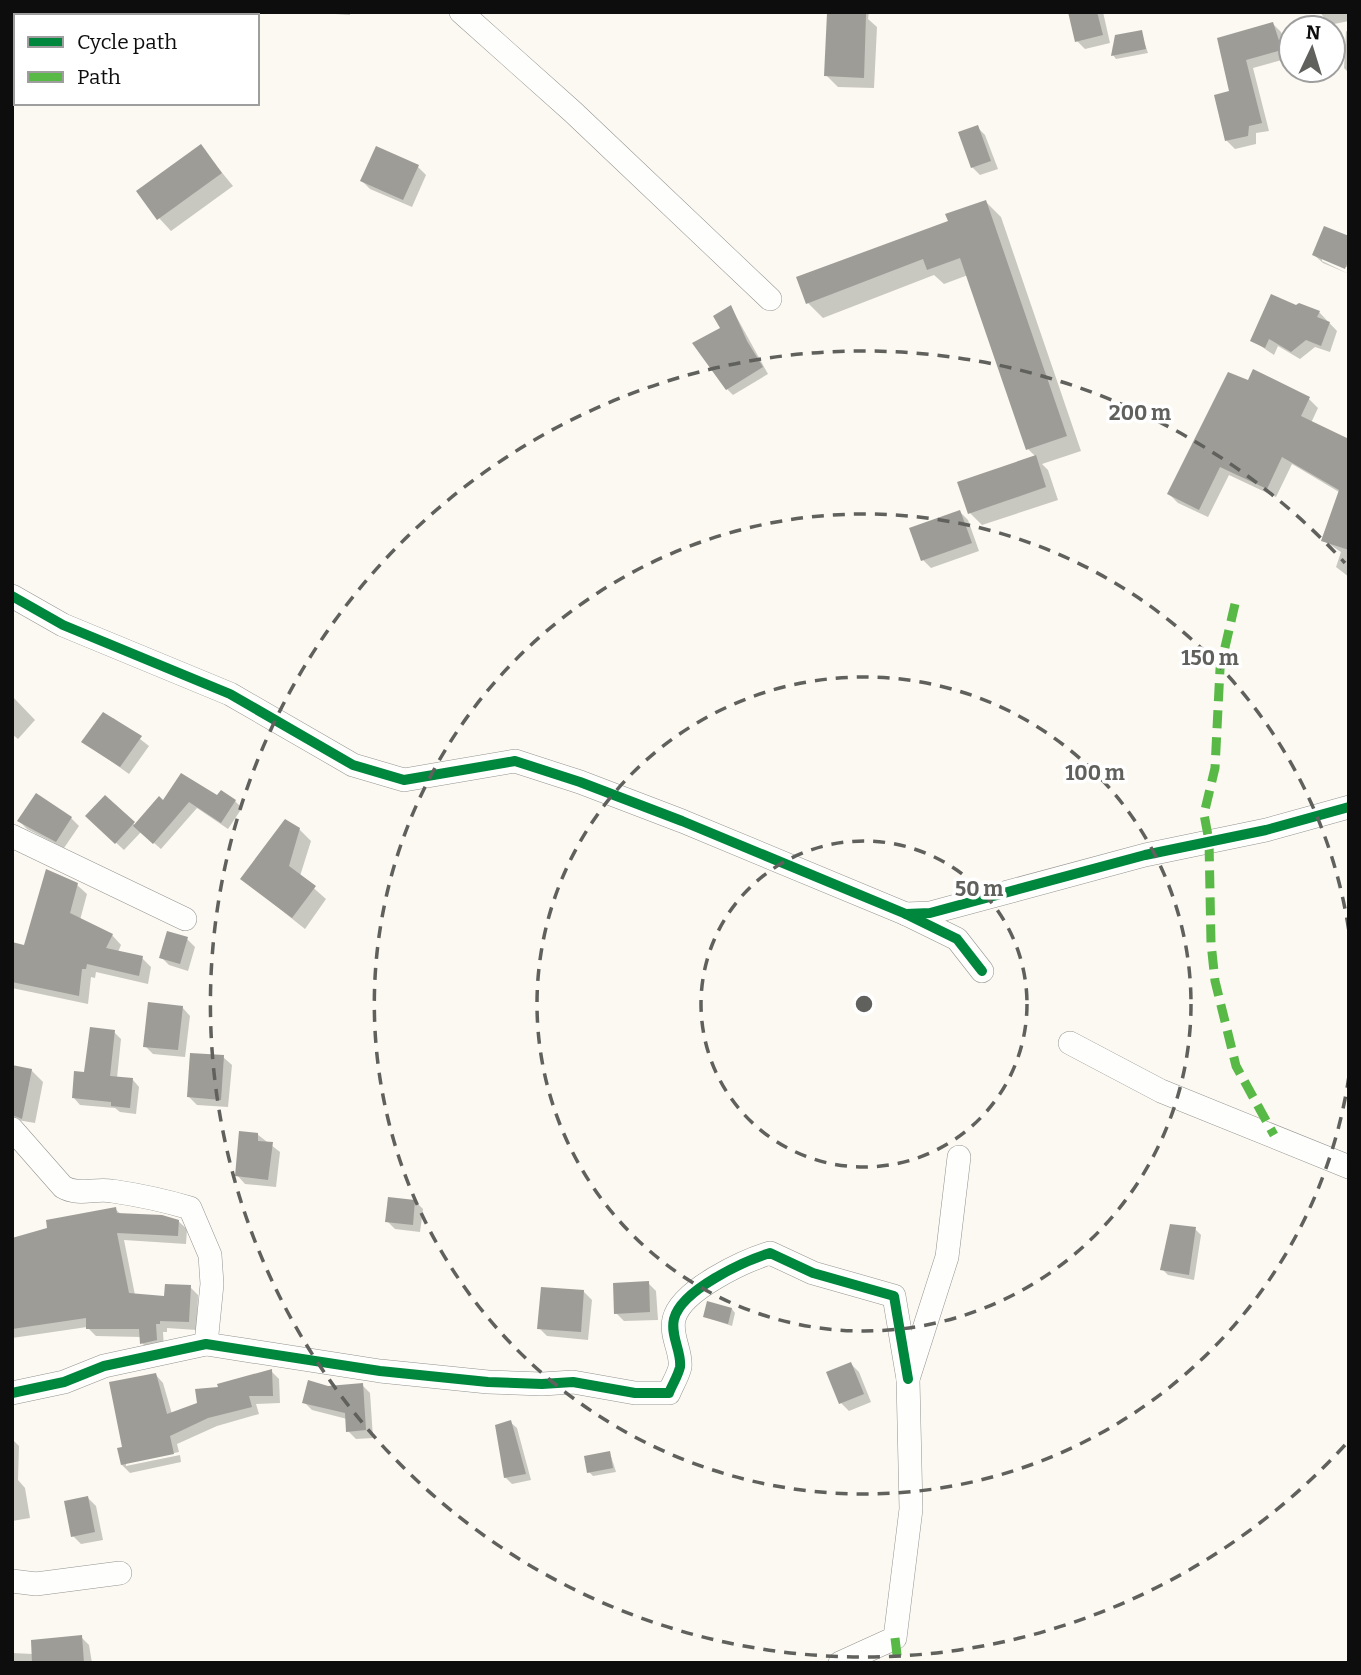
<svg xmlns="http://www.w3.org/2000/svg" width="1361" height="1675" font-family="Bitter,serif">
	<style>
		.shadow { fill: #0003 }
		.building { fill: #9e9c97 }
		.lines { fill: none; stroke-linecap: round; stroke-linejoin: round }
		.minor-casing { stroke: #949390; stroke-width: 24 }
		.minor { stroke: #fefefd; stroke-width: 23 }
		.quiet { stroke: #58b947; stroke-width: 9; stroke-dasharray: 18 9; stroke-linecap: butt }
		.cycleway-casing { stroke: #fff; stroke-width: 15 }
		.cycleway { stroke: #00873e; stroke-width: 10 }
		.ring { fill: none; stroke: #60605d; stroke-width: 3.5; stroke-dasharray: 12 9 }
		.centre { fill: #60605d; stroke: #fff; stroke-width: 3.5 }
		.ring-label { font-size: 21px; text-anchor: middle; font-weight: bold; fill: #60605d; stroke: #fff; stroke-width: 7; stroke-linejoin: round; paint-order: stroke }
	</style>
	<rect width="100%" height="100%" fill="#fbf9f1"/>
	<g class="shadow">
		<path d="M12,12H37L39,16H16V38L12,40Z"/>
		<path d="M112,12H138L167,16H111Z"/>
		<path d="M305,12H350V15Z"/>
		<path d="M832,12H869L868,19L877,27L874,88L838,87L826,75Z"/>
		<path d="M1070,12H1103L1110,43L1085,49L1077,41Z"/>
		<path d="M1320,12H1349V21L1329,25Z"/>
		<path d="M1273,24L1281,32L1289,58L1253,68L1269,131L1256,133V144L1235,149L1227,141L1231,93L1219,39Z"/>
		<path d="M1346,31L1349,32V73L1344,68Z"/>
		<path d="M1141,32L1148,53L1116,59L1113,55Z"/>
		<path d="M977,127L985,135L998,169L980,175L972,167Z"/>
		<path d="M200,146L233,186L171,231L159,218Z"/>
		<path d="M377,148L418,167L426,175L412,207L370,189L362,181Z"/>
		<path d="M986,202L1001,217L1081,451L1042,464L1048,470L1058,500L982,525L970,513L1036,457L1028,449L968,275L944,284L934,275L823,318L808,303L798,278L950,222Z"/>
		<path d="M1349,238V268L1322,257V261L1349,274L1323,263L1314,255Z"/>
		<path d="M731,307L768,374L733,395L727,389L723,328Z"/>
		<path d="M1296,307L1319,312L1337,331L1330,352L1315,347L1300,359L1278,346L1274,355L1252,340Z"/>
		<path d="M1249,382L1309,399L1318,408L1311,423L1349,475V577L1336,567L1341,552L1323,540L1339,492L1292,464L1276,497L1229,475L1208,517L1178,503L1169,494Z"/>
		<path d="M960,512L968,520L979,551L931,568L923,560Z"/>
		<path d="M12,696L35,720L18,739L12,734Z"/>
		<path d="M113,718L149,746L129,774L83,741Z"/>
		<path d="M105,797L136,826L164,803L218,798L235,801L242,808L228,829L197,808L161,849L141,832L124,850L87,816Z"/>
		<path d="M71,818L79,826L64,848L27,829L19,821Z"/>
		<path d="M299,829L311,841L300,876L326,899L305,929L242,879Z"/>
		<path d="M77,885L87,894L80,920L112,935L121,945L118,952L142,958L151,967L148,984L96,972L95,978L91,977L88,1004L12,988V944L25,947Z"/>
		<path d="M187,939L195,947L188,971L169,965L161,957Z"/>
		<path d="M182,1007L190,1016L185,1057L153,1054L145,1046Z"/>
		<path d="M114,1032L121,1039L117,1078L133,1080L139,1087L136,1114L120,1112L115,1108L80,1105L74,1098L85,1074Z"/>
		<path d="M223,1057L232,1065L228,1107L197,1105L189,1097Z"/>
		<path d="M12,1067L31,1070L43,1082L35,1123L12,1119Z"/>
		<path d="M257,1134L280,1152L276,1187L245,1184L237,1175Z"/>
		<path d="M415,1201L423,1209L420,1232L395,1229L387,1221Z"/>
		<path d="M115,1209L122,1215L178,1221L187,1229L186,1244L124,1240L135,1295L166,1297L190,1287L198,1295L197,1330L167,1328V1332H163L164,1348L150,1351L142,1343L141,1337L96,1336L87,1327L12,1338V1239Z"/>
		<path d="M1195,1229L1201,1235L1194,1280L1168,1275L1162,1269Z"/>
		<path d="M648,1283L656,1291L658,1320L624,1321L616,1313Z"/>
		<path d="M584,1292L592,1300L588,1340L547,1336L539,1328Z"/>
		<path d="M732,1309L735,1313L732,1326L705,1317Z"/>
		<path d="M851,1364L859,1372L871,1402L849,1411L841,1403Z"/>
		<path d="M271,1371L279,1379L280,1403L256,1404L259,1414L217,1426L177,1444L179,1452L126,1463V1466L180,1455L181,1462L130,1473L122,1465L124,1449L155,1374L163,1383L172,1414L199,1404L220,1388Z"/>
		<path d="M362,1385L370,1393L373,1438L356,1439L348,1431L347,1419L312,1410L304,1402L328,1387Z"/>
		<path d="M510,1422L517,1428L531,1480L512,1484L505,1477Z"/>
		<path d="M12,1439L19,1446L18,1480L25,1488L30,1518L12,1521Z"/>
		<path d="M610,1453L616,1472L593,1476L589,1472Z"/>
		<path d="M88,1498L96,1506L103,1540L81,1544L73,1536Z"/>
		<path d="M81,1637L89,1645L92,1663H12V1653L33,1654Z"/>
	</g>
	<g class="building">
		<path d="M1068,12H1097L1103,35L1075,42Z"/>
		<path d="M827,13L866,14L864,78L824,76Z"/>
		<path d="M1273,22L1282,50L1246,60L1262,123L1249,126L1248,136L1225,141L1214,95L1229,91L1217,38Z"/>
		<path d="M1142,30L1146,49L1111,56L1115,35Z"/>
		<path d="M978,125L991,161L971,168L958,132Z"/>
		<path d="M201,144L222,173L157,220L136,191Z"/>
		<path d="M376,146L419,165L403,200L360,181Z"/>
		<path d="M986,200L1067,436L1026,450L960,258L927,270L923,259L806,304L796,277L948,221L945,214Z"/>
		<path d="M1324,226L1349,236V259L1345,269L1312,255Z"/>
		<path d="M1271,294L1296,305L1299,303L1320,311L1317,317L1330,322L1321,346L1306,340L1291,352L1269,339L1265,348L1250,341Z"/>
		<path d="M731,305L747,341L763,367L726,390L692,343L720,328L713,316Z"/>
		<path d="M1253,369L1310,397L1301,416L1349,439V550L1321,541L1339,490L1282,457L1267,489L1220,467L1199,510L1167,494L1228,372L1248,380Z"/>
		<path d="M1036,455L1046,487L968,514L957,482Z"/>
		<path d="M960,510L972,543L921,561L909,528Z"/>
		<path d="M103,712L142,736L120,767L81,742Z"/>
		<path d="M181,773L217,795L221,790L236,800L221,823L189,802L153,844L133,826L159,796L163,800Z"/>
		<path d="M36,793L72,817L56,842L17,821Z"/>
		<path d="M105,795L135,822L115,844L85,816Z"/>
		<path d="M285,819L300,828L289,866L316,886L292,918L240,879Z"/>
		<path d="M46,869L78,883L70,913L113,934L106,948L143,956L139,976L87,964L86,969H82L79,996L12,982V942L24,945Z"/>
		<path d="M167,931L188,937L180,964L159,958Z"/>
		<path d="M148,1002L183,1006L178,1050L143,1047Z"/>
		<path d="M90,1027L115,1030L110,1076L133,1078L130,1108L111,1106V1102L72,1098L74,1071L84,1072Z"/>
		<path d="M190,1053L224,1055L221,1100L187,1097Z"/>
		<path d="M12,1065L32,1069L22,1119L12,1115Z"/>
		<path d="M239,1131L258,1133V1141L273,1142L268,1180L235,1176Z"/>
		<path d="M388,1197L415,1200L413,1225L385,1222Z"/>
		<path d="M116,1207L117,1213L162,1215L179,1220L178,1236L117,1233L129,1293L164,1296L165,1284L191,1285L189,1322L160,1321V1324H156L157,1340L140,1344L139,1329H86V1318L12,1329V1238L47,1228L46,1220Z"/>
		<path d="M1170,1224L1196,1227L1189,1275L1160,1270Z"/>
		<path d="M649,1281L650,1312L614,1314L613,1283Z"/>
		<path d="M541,1287L584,1290L581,1332L537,1329Z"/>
		<path d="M707,1301L732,1308L728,1324L703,1317Z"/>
		<path d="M851,1362L864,1394L839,1404L826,1372Z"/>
		<path d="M272,1369L273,1396H249L252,1407L208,1418L170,1436L174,1454L121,1465L117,1448L122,1447L109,1382L156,1373L167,1414L197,1403L195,1389L218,1387L217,1384Z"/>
		<path d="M308,1380L328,1386L363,1383L366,1430L346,1432L345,1413L302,1403Z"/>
		<path d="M511,1420L526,1474L504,1478L495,1425Z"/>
		<path d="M610,1451L613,1468L587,1473L584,1456Z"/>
		<path d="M88,1496L95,1532L71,1537L64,1501Z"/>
		<path d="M82,1635L84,1663H32L31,1640Z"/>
	</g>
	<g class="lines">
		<defs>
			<g id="minor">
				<path d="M461,12L573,112L770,299"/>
				<path d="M12,596L63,625L230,694L353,765L404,780L515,761L580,782L682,821L906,914L957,939L982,971"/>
				<path d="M12,836L185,919"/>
				<path d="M906,914L930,913L1145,855L1266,830L1349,807"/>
				<path d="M1070,1043L1161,1091L1349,1167"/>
				<path d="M12,1129L63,1187C79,1196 95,1188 112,1191C139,1195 163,1200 190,1208L210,1255L212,1284L206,1344"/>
				<path d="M12,1393L64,1382L104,1366L206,1344L380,1371L488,1382L542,1384L573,1382L635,1393H669C672,1385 678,1376 680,1367C682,1352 670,1336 674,1319C681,1290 744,1261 770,1253L813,1273L894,1296L908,1379"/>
				<path d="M12,1581L36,1584L120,1573"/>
				<path d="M840,1663L895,1638L911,1509L908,1379L947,1257L959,1157"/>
			</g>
		</defs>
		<use href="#minor" class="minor-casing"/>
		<use href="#minor" class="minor"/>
		<g class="quiet">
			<path d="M1235,604L1220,669L1215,768L1204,814L1209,841L1211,943L1215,981L1236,1066L1274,1135"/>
			<path d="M895,1638L898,1663"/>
		</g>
		<defs>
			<g id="cycleway">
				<path d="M12,596L63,625L230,694L353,765L404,780L515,761L580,782L682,821L906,914L957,939L982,971"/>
				<path d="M906,914L930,913L1145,855L1266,830L1349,807"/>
				<path d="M12,1393L64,1382L104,1366L206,1344L380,1371L488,1382L542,1384L573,1382L635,1393H669C672,1385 678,1376 680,1367C682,1352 670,1336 674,1319C681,1290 744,1261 770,1253L813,1273L894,1296L908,1379"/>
			</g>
		</defs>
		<use href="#cycleway" class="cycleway-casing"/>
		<use href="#cycleway" class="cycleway"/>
	</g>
	<g class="ring">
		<circle cx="864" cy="1004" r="163"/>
		<circle cx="864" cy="1004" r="327"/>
		<path d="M1349 1076A490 490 0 1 1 1349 932"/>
		<path d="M1345 1445A653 653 0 1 1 1345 563"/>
	</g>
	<circle cx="864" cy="1004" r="10" class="centre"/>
	<g class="ring-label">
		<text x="1140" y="420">200 m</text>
		<text x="1210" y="665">150 m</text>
		<text x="1095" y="780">100 m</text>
		<text x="979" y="896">50 m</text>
	</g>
	<rect width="1361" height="1675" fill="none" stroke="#0d0d0d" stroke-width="28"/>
	<rect x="14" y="14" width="245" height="91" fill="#ffffff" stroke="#9e9e9e" stroke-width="2"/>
	<rect x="28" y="37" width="35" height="10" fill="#00873e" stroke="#9e9e9e" stroke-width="2"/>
	<text x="77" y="49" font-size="21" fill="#0d0d0d">Cycle path</text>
	<rect x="28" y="72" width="35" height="10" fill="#58b947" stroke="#9e9e9e" stroke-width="2"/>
	<text x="77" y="84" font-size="21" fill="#0d0d0d">Path</text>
	<g transform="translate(1312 49) rotate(4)"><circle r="33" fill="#ffffff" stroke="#9e9e9e" stroke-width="2"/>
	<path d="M0-5L12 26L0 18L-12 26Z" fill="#60605d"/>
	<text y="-10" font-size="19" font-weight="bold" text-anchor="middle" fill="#0d0d0d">N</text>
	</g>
</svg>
